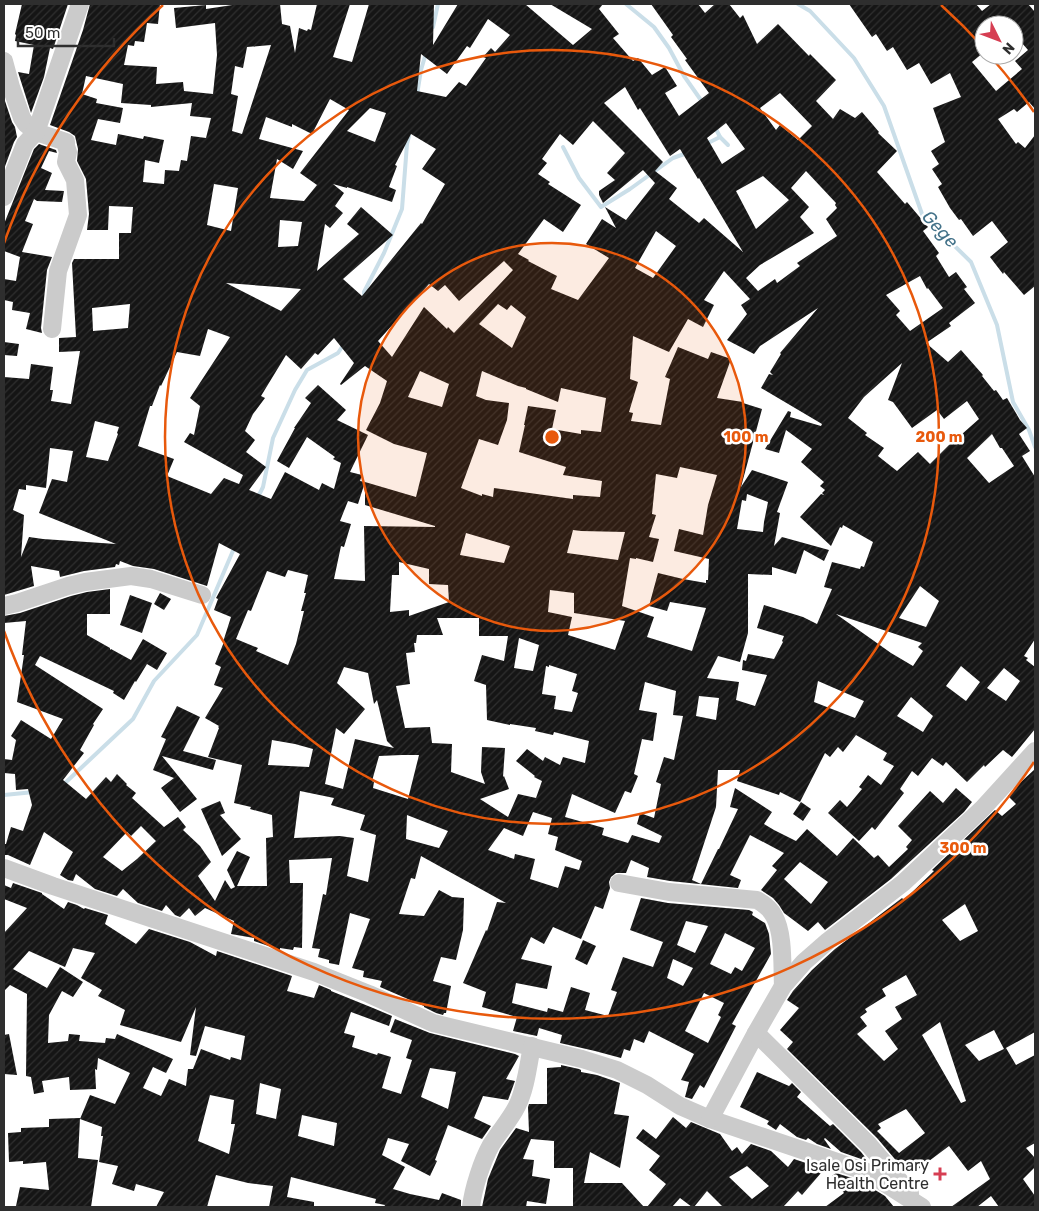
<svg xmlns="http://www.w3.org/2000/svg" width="1039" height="1211" font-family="Rubik,sans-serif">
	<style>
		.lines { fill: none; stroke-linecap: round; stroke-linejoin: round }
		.stream { stroke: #cadee8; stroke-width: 4 }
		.building { fill: url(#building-hatch); fill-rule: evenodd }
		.minor { stroke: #cbcbcb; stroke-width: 18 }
		.ring { fill: none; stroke: #e8590c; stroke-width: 2.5 }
		.poi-dot { fill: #d63e52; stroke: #fff; stroke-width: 2 }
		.labels { text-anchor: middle; stroke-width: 5; stroke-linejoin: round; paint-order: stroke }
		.poi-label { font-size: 16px; fill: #2e2e2e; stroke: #fff; text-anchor: end }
		.water-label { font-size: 18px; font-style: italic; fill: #437289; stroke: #fff }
		.centre { fill: #e8590c; stroke: #fff; stroke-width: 2.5 }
		.ring-label { font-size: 15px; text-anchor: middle; font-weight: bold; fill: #e8590c; stroke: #fff; stroke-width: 5; stroke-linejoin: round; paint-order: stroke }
	</style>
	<defs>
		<pattern id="building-hatch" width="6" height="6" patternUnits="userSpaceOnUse" patternTransform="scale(1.25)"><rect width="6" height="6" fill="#151515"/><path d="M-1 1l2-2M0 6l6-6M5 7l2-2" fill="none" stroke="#2f2f2f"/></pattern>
	</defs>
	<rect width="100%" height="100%" fill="#fff"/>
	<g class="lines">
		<g class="stream">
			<path d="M626,4L654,27L669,48L684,76L703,103"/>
			<path d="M798,4L810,11L854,58L884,106L922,214L971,262L997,325L1013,402L1029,430L1035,447"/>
			<path d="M433,27L438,4"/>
			<path d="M417,95L421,70L426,53"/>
			<path d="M715,127L720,137L728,145"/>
			<path d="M706,144L720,137"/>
			<path d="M563,147L579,178L601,207L630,189L673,158L687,153"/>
			<path d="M364,298V292L384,253L402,209L407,144L409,136"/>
			<path d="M258,497L263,487L273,438L295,390L307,370L338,353L344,344"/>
			<path d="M64,784L133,719L154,681L197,635L235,546"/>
			<path d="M4,795L34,792"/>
		</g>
	</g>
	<g class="building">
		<path d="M22,4H68L53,49L50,48L44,77L31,113L18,72L29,74L34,45L15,41L16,35L15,34Z"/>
		<path d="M90,4H160L158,24L147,23L144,42L135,41L134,46L128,45L124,65L157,67L156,84L183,82L184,91L213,94L217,55L215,23L176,28L174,8L206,5V9L239,4H280L282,24L290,26L295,53L299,28L307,31L308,29L311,30L317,4H350L333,57L352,62L369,4H434L433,45L458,4H525L573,45L592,29L550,4H603L599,9L619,34L613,38L633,61L638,58L652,75L665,67L677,86L665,93L679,116L709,93L685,60L687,59L671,37L673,35L651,4H698L705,13L715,4H729L740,18L743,15L757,44L778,24L809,56L810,54L836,80L816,101L833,119L840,109L855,118L862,112L879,132L878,133L897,151L877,172L905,204L907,202L928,227L923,231L939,253L936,256L949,277L956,272L967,287L964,289L975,303L949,323L951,326L926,343L948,362L961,350L983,375L982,376L994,391L996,390L1003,400L1007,398L1020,420L1027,428L1019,434L1030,451L1022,456L1035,477V639L1024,656L1028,658L1026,660L1035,667V729L1012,757L1003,750L985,767L984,765L967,782L946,762L943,766L932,758L918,776L912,771L900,789L904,793L875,830L872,827L859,841L828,813L840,800L847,807L862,789L859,787L868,775L881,785L894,766L883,760L887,753L856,735L843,752L838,747L830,757L825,753L800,802L780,792L779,795L737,781L740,770H718L716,807L692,880L701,884L718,849H719L738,809L730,807L735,788L772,812L764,824L774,830L796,841L807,829L837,856L853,838L874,858L878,855L889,867L908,849L906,847L912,840L898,826L930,791L943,803L956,788L972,802L964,812L891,879L825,930L818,922L808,931L784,913L779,905L773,898L761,890L777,870L772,866L784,853L750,835L730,875L741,880L738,888L670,881L647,877L649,868L631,860L626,873H616L611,877L609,882L610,888L603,909L595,906L581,939L553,927L544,944L531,937L521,959L552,966L547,989L516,983L512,1003L547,1012L548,1008L563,1012L571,987L590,993L585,1010L608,1016L617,992L611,990L623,957L653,967L663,942L630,930L641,898L668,903L749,910L753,912L752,915L765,923L769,934L771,954L732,1024L736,1026L704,1088L700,1085L692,1099L685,1097L689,1082L681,1080L694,1054L649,1031L644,1043L634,1039L630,1051L624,1049L621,1058L595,1051L560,1043L562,1035L539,1028L537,1036L513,1031L517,1017L482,1007L486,992L463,983L486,930L487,931L497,902L506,903L421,856L415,879L411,878L399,914L424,916L439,890L452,897L464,898L463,930L456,960L441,957L433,981L451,986L446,1013H444L443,1015L436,1013L424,1007V1006L380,987L382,981L363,977L364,971L352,968L370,919L350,913L339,965L329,963V960L318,957L320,949L312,948L323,894L326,895L332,858L289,860L290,883H303L302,948L294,947L293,950L280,948V950L254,941V938L231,934L234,921L205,908L195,916L189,908L180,917L175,915L166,905L162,911L138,903L123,889L117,896L95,889L76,874L73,881L68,880L60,875L73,852L44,832L30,865L8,855H4L5,844H6L11,827L23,831L32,805L28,789L16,790L15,774L4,773V759L12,760L16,740L11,736L21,720L51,739L63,719L17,702L24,655H22L26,621L4,623V616L20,613L71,596L87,592L110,589V614H87V635L110,648V650L111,649L131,660L143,639L167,653L157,670L147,664L136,682L135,681L124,700L113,693L114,691L40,656L35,665L103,709L93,724L94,725L80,750L84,753L63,780L86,799L106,777L111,782L117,774L127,784L126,785L136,793L132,798L164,827L178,817L186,827L183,830L200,846L211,862L198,876L215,901L225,880L231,889L235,887L227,870L237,851L250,857L237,886H267L266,838L273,837L272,815L250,809L251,807L234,803L242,765L208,757L219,728L218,727L219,726L205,718L223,688L214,685L221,667L215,664L224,642H223L231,617L214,610L218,599L216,598L240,554L219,543L207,586L154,569L133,566L120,561L119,565L116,564L115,567L84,571L60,577L59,571L31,566L34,586L4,595V377L29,379L31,364L53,367L50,390H53L51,401L71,404L80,351L59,352V338L76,337L72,263L74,259H119V233H131L133,207L109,206L108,230H87L89,214L86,179L77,161L78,149L75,136L69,132L50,125L83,30ZM488,19L510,35L495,52L491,48L483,57L486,58L466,86L459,82L446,97L417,91L421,54L447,74L467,46L470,48ZM271,45L242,134L232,131L238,96L231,94L235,66L243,68L247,47ZM86,76L123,84L121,103L151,105V107L192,103L190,116L211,118L206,138L191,136L187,161L181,160L179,171L165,170L164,184L143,182L145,160L159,163L164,140L144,136L143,139L118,134L116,145L91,140L98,119L120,123L123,108L96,103L97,99L82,94ZM625,87L638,110L640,108L670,156L680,149L698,179L699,178L743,252L704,218L699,223L669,199L677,188L655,171L663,162L604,103ZM780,93L812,126L798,140L780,125L776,130L760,108ZM330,99L349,110L300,173L317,185L304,201L270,198L277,159L293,169L303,151L259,139L266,117L292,127V124L312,134ZM370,108L386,113L375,142L347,131ZM593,121L625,153L607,173L615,180L599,191V195L603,203L643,170L655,183L626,220L605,207L616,228L602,219L586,244L609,258L578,300L551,289L557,276L528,261L529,260L518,254L544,219L563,232L581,205L548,184L550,182L538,174L547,163L542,159L560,134L573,145ZM726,123L745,149L722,164L707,138ZM411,134L436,149L422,169L445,184L422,224L421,223L362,296L343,279L393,235L361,207L347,224L359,234L317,271L325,224L330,228L343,213L335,206L344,193L333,184L347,188V187L392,202L396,190L389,187L397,166L395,165ZM806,171L836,203L835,205L837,208L826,219L837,236L797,263L800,266L777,283L775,279L758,291L746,278L760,265L814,233L800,217L809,207L791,188ZM763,176L789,200L756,229L736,191ZM214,184L238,188L231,231L207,225ZM280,220L302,222L298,246L278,247ZM656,231L676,246L653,278L635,268ZM504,261L513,270L454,333L448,327L447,329L424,307L392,357L378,341L429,284L438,291L445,285L459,301ZM724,271L750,299L741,305L747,314L727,340L754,354L760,346L818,308L780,353L781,354L770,372L773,375L769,374L761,388L822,424L821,426L790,417L791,412L788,411L765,449L779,453L786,430L812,449L801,462L824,482L820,486L825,490L822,493L824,495L821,494L800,517L831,546L840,527L842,528L843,525L873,542L864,567L861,566L860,569L832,562L824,587L832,589L817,624L803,617L764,605L757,628L784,636L782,641L783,642L774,659L748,654L746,661L743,660L742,670L767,675L755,706L736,700L739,682L707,678L718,656L740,662L748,633V574L772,575V567L796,574L804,550L824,561L829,550L782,537L774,546L780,513L777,512L788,482L752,470L741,487L762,409L743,403V402L717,398L731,359L711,352L708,359L678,347L665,377L670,379L661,425L631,421L633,413L629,412L638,382L630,379L633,336L669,352L688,319L703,327L714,305L704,300ZM920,276L927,289L928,288L943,308L910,331L896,315L900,311L886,295ZM226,283L278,287L301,289L281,311ZM130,304L128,328L93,331L92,308ZM498,304L507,310L511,305L526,317L512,348L479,324ZM208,329L230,337L190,398L200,406L194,435L190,433L184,442L243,475L239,484L224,478L211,494L167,476L174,459L138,446L150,406H152L160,385L161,386L177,352L200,356ZM334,338L354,363L340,384L341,385L365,366L387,381L380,403L366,430L394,444L427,453L416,497L365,482V505L435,526V527L364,526L365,581L334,579L341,546L344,547L351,524L340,521L348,501L358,504L365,482L360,481L362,475L350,472L368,435L337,420L346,410L318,385L305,398L311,403L294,428H295L277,461L289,468L307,437L335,457L333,459L341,463L334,489L322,483L319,490L285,472L271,499L249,490L266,467L246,452L255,440L245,431L253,414L265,398L261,396L286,355L301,369L315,353L318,355ZM902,363L888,400L893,402L912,428L937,410L944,419L967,401L979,419L953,442H952L930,464L918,452L897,471L878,456L884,448L865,435L867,433L848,418L864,397ZM420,371L449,384L442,407L408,397ZM482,371L518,386L526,388V389L558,402L561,388L606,398L601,432L581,430V434L552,429L556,410L528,406L524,425H525L519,452L566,467L563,475L602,481L600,497L573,495V499L494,488L493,497L482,494V496L461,488L479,439L498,445L507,420L509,403L486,400L476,396ZM95,421L119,427L117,433L118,434L108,461L86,457ZM992,434L1000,448H1002L1014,466L989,483L967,458ZM50,448L73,451L67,482L52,479L39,513L116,544L43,539L29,537L21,557L24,515L13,510L19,489L26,490V485L46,488ZM680,467L717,475L708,505L703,535L679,529L674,551L709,559L708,580H706V583L683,579L658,573L649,606L667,611L670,602L706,608L692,651L647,637L654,617L622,606L630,558L636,559V558L653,562L659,539L649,537L656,515L652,514L656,474L677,478ZM747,494L768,502L764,522L763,532L737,529L742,500L746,501ZM573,530L581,531L625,532L618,560L567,553ZM466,533L510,546L504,563L460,555ZM399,562L429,569V584L448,585L449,602L409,616V610L390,612L392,575H399ZM288,570L308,575L304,593H306L301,611H304L296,644L288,665L256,651L258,648L236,639L248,610L251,611L267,571L285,577ZM920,586L939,601L926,627L899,618ZM550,590L574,593V613L625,621L615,650L568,635L572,617L548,612ZM836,614L922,643L918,647L923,651L913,666L891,653ZM437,618H479V636H508L504,661L482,655L474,681L486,685L487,720L510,725V724L536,728L535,731L553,735L554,732L589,741L585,763L563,757L560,765L545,757L543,761L527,749L516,761L535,776L534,777L542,781L536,798L518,794L508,817L480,799L509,789L504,776L503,777L505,748L482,747L481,772L485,784L451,772L452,744L432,743L430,727L405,728L396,686L410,684L406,653L415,652L414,643H416L417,635H443ZM519,638L539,645L533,671L514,668ZM549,665L577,674L572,691L578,693L572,712L554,709L556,696L542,694L546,666L549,667ZM961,666L980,682L966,701L946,686ZM344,667L368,673L374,704L377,700L387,741L394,748L355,739L343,789L325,784L336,728L344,734L365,709L337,683ZM1004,668L1020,681L1006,701L987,688ZM818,681L864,701L855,718L814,702ZM645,682L676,691L673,715L683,716L674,760L664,757L656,782L661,784L654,818L640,813L637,824L662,836L659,843L632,835L628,843L602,835L604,828L565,817L572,794L615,813L625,791L631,793L638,776L634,774L642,739L653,741L657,713L639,710ZM699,696L719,698L716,720L696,716ZM911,697L933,716L923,732L897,716ZM272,740L295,744L313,749L309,767L268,765ZM402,755H419L408,799L373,788L374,782L372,781L379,756ZM300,791L334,798L331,805L365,815L360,830L376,835L368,882L347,876L354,838L340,836L294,838ZM533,812L552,818L548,834L558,837L555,850L582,861L579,870L565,866L558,888L530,879L535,859L515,854L514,859L488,850L504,828L523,836ZM407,815L448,831L439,848L406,839ZM141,826L156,841L137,859L122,871L103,857L127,832L131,836ZM800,862L828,882L811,904L784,879ZM686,921L708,926L695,953L677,945ZM725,933L755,948L742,971L735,967L731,974L710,964ZM673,959L693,968L683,986L667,978ZM704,993L724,1003L718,1015L721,1017L708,1043L685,1031Z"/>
		<path d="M849,4H976L982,11L991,4H1028L1035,12V109L1029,102L1017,112L1014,109L998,119L1016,144L1018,142L1025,148L1035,135V286L1024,295L1004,272L1003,274L990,257L1008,242L992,221L973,236L961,219L959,220L950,208L938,187L942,184L932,169L939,164L931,151L945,142L933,108L961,97L950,73L931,84L919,63L907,70L893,47L887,51L876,34L872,37ZM1003,22L1006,25H1014V34L1028,50L1015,61L1022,69L996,91L972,62L984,52V25H999Z"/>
		<path d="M4,98L12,122L15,127L17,137L14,142L4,169Z"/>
		<path d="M39,144L56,150L57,153L49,151L41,168L52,173L45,190L64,191L62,202L37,201L34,199L25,221L33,224L22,252L52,257L47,270L41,328L42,333L26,329L30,313L12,310L13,302L4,300V279L16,281L20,257L4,251V224L34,149Z"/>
		<path d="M4,342L19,344L17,356L4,355Z"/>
		<path d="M160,593L171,599L164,610L154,604Z"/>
		<path d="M130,595L152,603L142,633L120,625Z"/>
		<path d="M177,706L200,717L183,751L216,760L213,770L162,756L197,799L180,812L161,788L174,778L153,770L166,739L161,737Z"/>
		<path d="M1035,769V1032L1004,1049L994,1030L965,1045L979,1061L1006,1048L1016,1065L1035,1055V1143L1026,1148L1035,1158V1167L1023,1179L1035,1196V1207H999L991,1196L977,1207H951L990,1179L981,1161L968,1171L949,1146L917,1170L912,1163L905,1171L877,1138L787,1049L793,1042L780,1030L799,1008L787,1000L793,991L812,970L835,949L902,898L904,900L934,871L932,870L995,810L1002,816L1016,804L1008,796L1022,781ZM965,904L978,931L960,941L942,920ZM906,975L917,995L895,1007L902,1019L885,1031L898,1049L884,1061L857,1034L867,1026L860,1017L867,1012L865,1009L886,996L882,989ZM940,1022L966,1101L961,1103L922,1035ZM906,1109L925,1133L899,1153L877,1131L881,1128L878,1124Z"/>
		<path d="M220,801L225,813L220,815L241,839L222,856L201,809Z"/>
		<path d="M801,802L811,809L803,821L793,814Z"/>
		<path d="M13,883L42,893V894L64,909L68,902L77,905L84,909L85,908L108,915L105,924L136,944L149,929L190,942L216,956L217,951L292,976L287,991L314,998L319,985L331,990V991L373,1008L392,1016L389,1026L351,1012L344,1033L355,1036L352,1047L377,1055L378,1053L391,1057L382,1088L401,1094L412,1060L406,1058L412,1040L390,1032L395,1019L430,1033L515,1054L519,1056L506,1079L515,1081L508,1100L483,1096L474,1118L491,1126L482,1139L448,1125L435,1160L437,1161L430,1176L401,1161L409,1144L388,1138L382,1155L405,1167L393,1189L410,1194L439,1200L442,1193L461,1200V1207H384L385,1205L375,1203L376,1199L291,1177L287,1197L314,1202V1207H269L273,1186L248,1183L216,1175L207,1207H156L164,1192L136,1184L134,1191L112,1184L118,1166L99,1162L103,1136H101L102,1127L80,1119L90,1095L115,1104L130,1073L98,1058L97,1070L95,1069L96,1089L70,1090L69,1077L42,1081L44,1092L34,1094L31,1077L26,1076L27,994L10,985L4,991V933L27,908L4,899V885L11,888ZM73,948L95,953L81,978L102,990L98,996L125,1010L120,1025L181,1042L196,1007L190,1055L196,1056L205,1026L245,1036L241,1060L231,1057L230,1060L201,1049L193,1069H188L186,1086L169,1079L161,1096L143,1088L153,1067L166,1073L173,1059L117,1034L115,1039L106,1038L105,1043L79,1041L80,1035L69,1034L68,1041L48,1043L49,1015L62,991L73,997L83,982L60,967L47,988L13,969L29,951L65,967ZM430,1068L456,1072L448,1109L421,1097ZM260,1083L281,1089L276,1119L256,1114ZM210,1095L234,1100L231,1124H235L229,1154L198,1141ZM302,1115L337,1123L334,1146L298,1136Z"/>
		<path d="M583,940L596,946L587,965L575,959Z"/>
		<path d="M9,1034L17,1075L4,1074V1035Z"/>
		<path d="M561,1065L579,1069L581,1070V1072L597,1075L620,1083L614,1114L629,1116L620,1168L590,1152L584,1183H622L644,1207H573V1168H554V1141L531,1139L523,1159L534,1160L532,1176L550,1179L546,1204L527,1201L526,1207H482L488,1179L500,1150L516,1128L529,1132L528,1107L529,1104H547V1068L561,1067Z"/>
		<path d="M757,1072L789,1086L792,1083L801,1092L797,1097L830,1126L833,1124L861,1152L865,1157L864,1160L841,1152L825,1138L824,1139L831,1149L817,1144L808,1138L806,1140L797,1137L780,1124L776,1130L767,1124L769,1121L740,1107Z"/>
		<path d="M673,1117L686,1128L691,1122L720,1134L732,1151L737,1147L742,1154L751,1144L771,1151L788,1167L794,1159L809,1164L821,1173L802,1195L798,1191L783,1207H723L707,1191L694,1207H692L680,1198L672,1207H647L666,1184L649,1170L660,1156L636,1138L643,1129L656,1139ZM747,1166L769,1186L752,1199L729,1177Z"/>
		<path d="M80,1118L78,1158L98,1160L91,1207H23L16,1206L20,1187L49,1190L46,1162L23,1164V1161L9,1162L8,1133L21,1132V1128L49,1127V1119Z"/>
		<path d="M836,1173L852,1178L856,1184L860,1181L862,1182L885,1196L894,1207H825L844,1193L832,1176Z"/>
	</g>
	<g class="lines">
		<g class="minor">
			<path d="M4,61L11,87L22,118L26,124L36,132L66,142V146L68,152L66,162L75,180L78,215L58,271L52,329"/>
			<path d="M4,197L25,144L36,132L80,4"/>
			<path d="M4,606L17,603L68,586L85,582L131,576L151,579L202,595"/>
			<path d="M4,868L53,886L314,972L369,994L433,1023L582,1059L617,1070L647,1085L680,1106L710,1119L867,1172L922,1207"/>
			<path d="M619,883L669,892L757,900C764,904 770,908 774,916C784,933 782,966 783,986"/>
			<path d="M756,1033L869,1145L910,1193"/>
			<path d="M710,1119L756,1033L783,986L804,962L828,941L903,883L933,855L983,808L1035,751"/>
			<path d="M471,1207C473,1189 482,1161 491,1145C499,1132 510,1120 517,1106C526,1088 528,1066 532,1046"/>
		</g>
	</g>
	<circle cx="552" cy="437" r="194" fill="#e8590c" fill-opacity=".12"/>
	<g class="ring">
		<circle cx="552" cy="437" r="194"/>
		<circle cx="552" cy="437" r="387"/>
		<path d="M1034 762A581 581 0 0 1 4 631M4 243A581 581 0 0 1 163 5M941 5A581 581 0 0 1 984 48M990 56A581 581 0 0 1 1034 112"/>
	</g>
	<path class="poi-dot" d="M937.5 1166.5h5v5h5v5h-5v5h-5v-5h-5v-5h5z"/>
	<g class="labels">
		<g class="poi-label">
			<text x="929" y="1171">Isale Osi Primary<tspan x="929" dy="18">Health Centre</tspan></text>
		</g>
		<g class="water-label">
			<text transform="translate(940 229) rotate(47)" y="6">Gege</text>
		</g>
	</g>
	<circle cx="552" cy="437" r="8" class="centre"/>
	<g class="ring-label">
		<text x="746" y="442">100 m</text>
		<text x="939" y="442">200 m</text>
		<text x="963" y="853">300 m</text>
	</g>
	<rect width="1039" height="1211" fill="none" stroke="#2e2e2e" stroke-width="10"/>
	<g transform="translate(999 40) rotate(132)"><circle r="24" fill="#ffffff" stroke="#ababab"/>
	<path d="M0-4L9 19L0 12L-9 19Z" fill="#d63e52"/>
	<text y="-8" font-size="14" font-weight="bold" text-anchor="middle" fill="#2e2e2e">N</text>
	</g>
	<path d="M18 38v8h96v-8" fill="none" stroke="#2e2e2e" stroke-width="2.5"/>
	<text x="25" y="38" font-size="15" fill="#2e2e2e" stroke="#ffffff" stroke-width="4" paint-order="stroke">50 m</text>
</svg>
